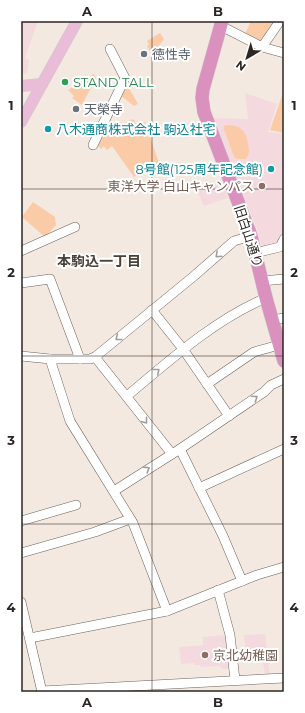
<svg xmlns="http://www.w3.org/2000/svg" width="305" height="713" font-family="Montserrat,'Noto Sans JP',sans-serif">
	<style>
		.education { fill: #f4d9df }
		.green { fill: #fbcaa6 }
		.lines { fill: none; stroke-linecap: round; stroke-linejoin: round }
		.minor-casing { stroke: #6c625b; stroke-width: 10 }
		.major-casing { stroke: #cccbca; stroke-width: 12 }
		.highway-casing { stroke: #cccbca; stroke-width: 14 }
		.minor { stroke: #fff; stroke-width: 9 }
		.major { stroke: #e9bdd7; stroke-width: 11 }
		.highway { stroke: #da91bd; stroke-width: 13 }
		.oneway { stroke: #a09d9c }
		.grid { fill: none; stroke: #2b2623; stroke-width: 1; stroke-opacity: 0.55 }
		.worship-dot { fill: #6b7280; stroke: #fff; stroke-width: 1.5 }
		.leisure-dot { fill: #2e9e5b; stroke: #fff; stroke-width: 1.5 }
		.culture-dot { fill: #0f9aa8; stroke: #fff; stroke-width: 1.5 }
		.education-dot { fill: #8d6e63; stroke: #fff; stroke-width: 1.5 }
		.labels { text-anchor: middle; stroke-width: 4; stroke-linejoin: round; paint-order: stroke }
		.worship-label { font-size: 13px; fill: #5b616d; stroke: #fff; text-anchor: start }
		.leisure-label { font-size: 13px; fill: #27864d; stroke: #fff; text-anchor: start }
		.culture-label { font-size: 13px; fill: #0d838f; stroke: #fff; text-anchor: start }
		.education-label { font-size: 13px; fill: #785e54; stroke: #fff; text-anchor: end }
		.street-label { font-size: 13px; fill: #2b2623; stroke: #fff }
		.neighbourhood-label { font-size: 14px; font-weight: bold; fill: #4a413a; stroke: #fff }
		.neatline { fill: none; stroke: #2b2623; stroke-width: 1.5 }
		.grid-label { font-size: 13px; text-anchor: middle; font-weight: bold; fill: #2b2623 }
	</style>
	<rect width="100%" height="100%" fill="#f4e9e0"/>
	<g class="education">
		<path d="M21,21H38L25,58L29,60L27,74L21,73Z"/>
		<path d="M245,93L277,104L268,132L284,134V236H279L278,244L262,248L257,229L213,118L248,119Z"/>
		<path d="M221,180L228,198L204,206L196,189Z"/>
		<path d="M265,634L270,676H265L263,662L256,656L246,657L244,635Z"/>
		<path d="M228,635L231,668L223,669L219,666L201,667L200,665H194V663L181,664L179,647L203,645V637Z"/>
	</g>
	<g class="green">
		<path d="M251,21H272L275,23L262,43L245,34Z"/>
		<path d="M160,33L164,39L152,55L147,46L149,45L147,41Z"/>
		<path d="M94,74L96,78L82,105L72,98L74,96L68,90Z"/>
		<path d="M126,88H129L138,104L134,106L121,96Z"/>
		<path d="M284,90V133L270,130Z"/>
		<path d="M133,119L136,124L145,122L160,166L150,167L134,177L112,146L107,150L104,146L101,149L97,145L103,133L112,137L121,122L123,124Z"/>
		<path d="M227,125C241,125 246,131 248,144C249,150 250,153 246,159H237L234,157L224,129V126Z"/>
		<path d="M33,202L55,217L56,225L45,237L22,217Z"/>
	</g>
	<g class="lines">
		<defs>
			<g id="minor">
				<path d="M221,26L262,47L284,53"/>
				<path d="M262,47L280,21"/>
				<path d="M93,145L125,78L110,49"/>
				<path d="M21,251L75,227"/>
				<path d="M255,253L280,247L284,239"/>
				<path d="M262,281L284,279"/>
				<path d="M21,283L50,279L80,359"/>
				<path d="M152,310L183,349L229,416"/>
				<path d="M272,320L284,318"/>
				<path d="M21,356L50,359H90L95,357L194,276L234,241L251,236"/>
				<path d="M95,357L172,454"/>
				<path d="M50,359L70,421L133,523L167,611"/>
				<path d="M207,384L254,352L279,345"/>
				<path d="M127,396C169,361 215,319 266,298"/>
				<path d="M180,449L223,536L242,581"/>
				<path d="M199,488L284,449"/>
				<path d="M114,491L180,449L264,392L271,385L284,379"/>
				<path d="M21,521L76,505"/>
				<path d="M21,553L95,532L130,519"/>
				<path d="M218,590L230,635L235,680"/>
				<path d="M21,602L42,692"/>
				<path d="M30,638L167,611L257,575L284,567"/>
				<path d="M42,691L284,678"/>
			</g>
			<g id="major">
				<path d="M21,86L42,84"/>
				<path d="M21,122L77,21"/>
			</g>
			<path id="highway" d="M222,21L203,89L202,98L204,112L251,236L266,298L284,361"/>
		</defs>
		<use href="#minor" class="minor-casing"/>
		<use href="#major" class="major-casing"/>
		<use href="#highway" class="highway-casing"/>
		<use href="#minor" class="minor"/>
		<use href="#major" class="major"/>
		<use href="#highway" class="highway"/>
	</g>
	<defs><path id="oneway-chevron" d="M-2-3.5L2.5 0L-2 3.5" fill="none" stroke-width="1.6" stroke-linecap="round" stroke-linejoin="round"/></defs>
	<g class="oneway">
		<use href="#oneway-chevron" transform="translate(218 255) rotate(137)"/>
		<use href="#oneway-chevron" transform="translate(118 338) rotate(141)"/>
		<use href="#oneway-chevron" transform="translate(157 371) rotate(-39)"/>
		<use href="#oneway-chevron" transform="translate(255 398) rotate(-34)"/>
		<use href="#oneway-chevron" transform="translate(145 421) rotate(52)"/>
		<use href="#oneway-chevron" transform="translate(147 469) rotate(-32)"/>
	</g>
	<path class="grid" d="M152,21V692M21,189H284M21,356H284M21,524H284"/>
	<g class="worship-dot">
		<circle cx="144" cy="54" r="4"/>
		<circle cx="76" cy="109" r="4"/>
	</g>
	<circle class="leisure-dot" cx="65" cy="82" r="4"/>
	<g class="culture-dot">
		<circle cx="48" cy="129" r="4"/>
		<circle cx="271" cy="169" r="4"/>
	</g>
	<g class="education-dot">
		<circle cx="262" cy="186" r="4"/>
		<circle cx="205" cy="655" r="4"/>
	</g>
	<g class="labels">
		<g class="worship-label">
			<text x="152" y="59">徳性寺</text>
			<text x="84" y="114">天榮寺</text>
		</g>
		<g class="leisure-label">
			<text x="73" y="87">STAND TALL</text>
		</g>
		<g class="culture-label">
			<text x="56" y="134">八木通商株式会社 駒込社宅</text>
			<text x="263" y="174" text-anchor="end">8号館(125周年記念館)</text>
		</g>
		<g class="education-label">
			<text x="254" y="191">東洋大学 白山キャンパス</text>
			<text x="213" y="660" text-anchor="start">京北幼稚園</text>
		</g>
		<g class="street-label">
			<text transform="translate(249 236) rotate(72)" y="5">旧白山通り</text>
		</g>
		<g class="neighbourhood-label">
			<text x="99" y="266">本駒込一丁目</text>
		</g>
	</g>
	<rect width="305" height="713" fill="none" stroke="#ffffff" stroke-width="44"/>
	<g transform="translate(247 58) rotate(218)" stroke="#ffffff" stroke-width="3" paint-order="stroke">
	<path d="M0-3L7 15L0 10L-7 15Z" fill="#2b2623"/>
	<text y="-6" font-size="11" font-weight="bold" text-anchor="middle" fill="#2b2623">N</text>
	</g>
	<rect x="22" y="22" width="261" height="669" class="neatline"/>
	<g class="grid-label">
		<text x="87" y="16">A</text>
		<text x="218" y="16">B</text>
		<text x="11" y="110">1</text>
		<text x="294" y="110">1</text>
		<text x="11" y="277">2</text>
		<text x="294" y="277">2</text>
		<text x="11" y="445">3</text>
		<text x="294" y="445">3</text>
		<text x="11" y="612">4</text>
		<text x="294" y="612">4</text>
		<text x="87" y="707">A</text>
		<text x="218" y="707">B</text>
	</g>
</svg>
